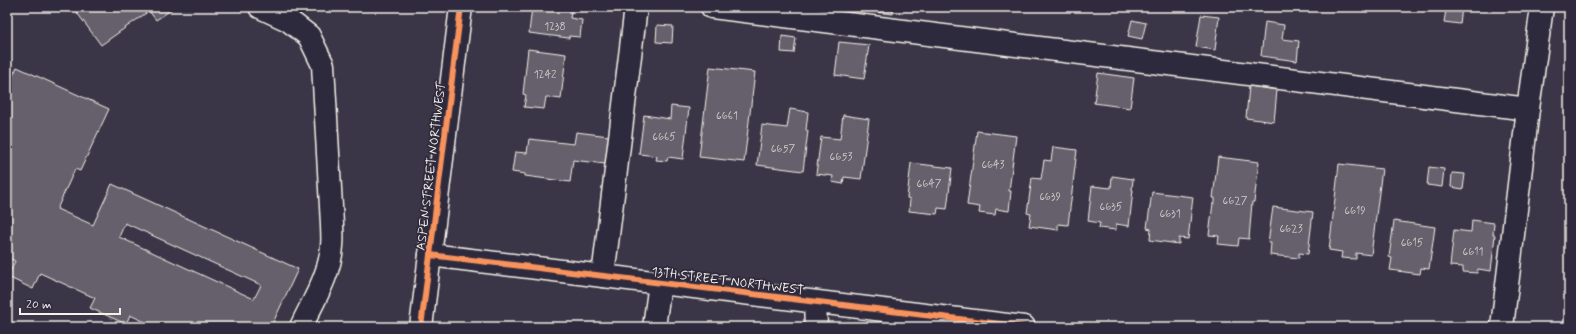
<svg xmlns="http://www.w3.org/2000/svg" width="1576" height="334" font-family="Mynerve,sans-serif">
	<style>
		.building { fill: #65616c; stroke: #f4f1e8; fill-rule: evenodd }
		.lines { fill: none; stroke-linecap: round; stroke-linejoin: round }
		.minor-casing { stroke: #f4f1e8; stroke-width: 25 }
		.path { stroke: #f4f1e8; stroke-width: 2.5; stroke-dasharray: 3 3; stroke-linecap: butt }
		.minor { stroke: #2f2a3d; stroke-width: 22 }
		.cycleway-casing { stroke: #2f2a3d; stroke-width: 8 }
		.cycleway { stroke: #f8935d; stroke-width: 6 }
		.labels { text-anchor: middle; stroke-width: 3.5; stroke-linejoin: round; paint-order: stroke }
		.number-label { font-size: 11px; fill: #d0cdc9 }
		.street-label { font-size: 13px; fill: #f4f1e8; stroke: #2f2a3d }
	</style>
	<rect width="100%" height="100%" fill="#3b3647"/>
	<filter id="ink" filterUnits="userSpaceOnUse"><feTurbulence type="fractalNoise" baseFrequency=".025" numOctaves="2"/><feDisplacementMap in="SourceGraphic" scale="8" xChannelSelector="R" yChannelSelector="G"/><feConvolveMatrix kernelMatrix="1 2 1 2 8 2 1 2 1" color-interpolation-filters="sRGB"/></filter>
	<g filter="url(#ink)">
		<g class="building">
			<path d="M79,7H173L174,8L156,20L149,11L101,45L75,10Z"/>
			<path d="M532,7H572L570,18L582,20L580,37L569,36V38L529,33Z"/>
			<path d="M877,7H894L893,14L876,12Z"/>
			<path d="M930,7H943V11L929,10Z"/>
			<path d="M1427,7H1462L1460,24L1444,22L1446,10Z"/>
			<path d="M1201,15L1219,17L1215,50L1196,47Z"/>
			<path d="M1132,20L1146,23L1142,39L1128,36Z"/>
			<path d="M1265,22L1284,25L1282,39L1299,41L1297,61L1261,56Z"/>
			<path d="M657,25L673,26L672,43L656,42Z"/>
			<path d="M782,36L796,38L794,53L781,52Z"/>
			<path d="M839,42L869,45L864,79L835,75Z"/>
			<path d="M528,49L566,54L561,99L546,97L544,109L524,107L526,95L523,94Z"/>
			<path d="M17,67L109,109L80,171L75,169L57,209L93,225L112,184L298,269L271,327H156L130,315L126,324L90,308L95,298L40,273L33,289L8,277L15,261L7,257V88ZM125,223L261,285L254,299L119,237Z"/>
			<path d="M710,67L755,72L744,162L699,157Z"/>
			<path d="M1098,73L1134,78L1130,108L1094,103Z"/>
			<path d="M1249,86L1277,90L1274,122L1246,118Z"/>
			<path d="M671,106L689,108L683,159L668,157L667,161L656,160L657,156L639,154L644,115L670,119Z"/>
			<path d="M790,109L808,112L806,130L808,131L803,171L757,165L762,125L787,128Z"/>
			<path d="M843,115L869,119L861,179L844,177L843,184L832,182L833,176L816,174L821,137L840,139Z"/>
			<path d="M977,131L1016,136L1009,191H1011L1009,211L996,209L995,215L979,213L980,207L967,205Z"/>
			<path d="M576,132L609,136L605,164L573,160L570,182L525,176V174L512,172L515,152L527,153L529,139L574,144Z"/>
			<path d="M1053,147L1077,150L1068,225L1058,224V230L1029,226L1031,214L1027,213L1032,178L1041,179L1044,160L1051,161Z"/>
			<path d="M1218,157L1259,162L1254,202H1252L1249,239L1239,238L1238,246L1218,244L1219,236L1209,235L1213,203H1215V198H1213Z"/>
			<path d="M911,163L952,168L947,209L938,208L937,214L909,211L910,199L907,198Z"/>
			<path d="M1339,164L1382,169L1371,255L1356,253V259L1341,258L1342,252L1329,250Z"/>
			<path d="M1429,167L1444,169L1442,187L1427,185Z"/>
			<path d="M1452,173L1465,174L1463,189L1451,187Z"/>
			<path d="M1112,176L1133,179L1132,190H1133L1129,226L1116,224V230L1099,228L1100,223L1088,221L1092,186L1111,188Z"/>
			<path d="M1152,192L1193,197L1188,239L1179,238V244L1150,240L1151,229L1147,228Z"/>
			<path d="M1273,207L1313,212L1308,254L1299,253V258L1270,255L1271,243H1268Z"/>
			<path d="M1472,220L1494,223L1493,235H1495L1491,271L1478,269L1477,273L1463,272V267L1450,266L1454,230L1471,232Z"/>
			<path d="M1394,221L1435,227L1429,269L1421,268L1420,274L1390,270L1392,258L1389,257Z"/>
		</g>
		<g class="lines">
			<defs>
				<g id="minor">
					<path d="M260,7L288,20L309,36L323,65L332,224C332,231 333,239 332,246C330,275 313,301 301,327"/>
					<path d="M712,7L1528,109"/>
					<path d="M430,255L1024,327"/>
					<path d="M603,276L636,7"/>
					<path d="M815,302L816,327"/>
					<path d="M421,327L461,7"/>
					<path d="M654,327L660,283"/>
					<path d="M1502,327L1528,109L1542,7"/>
				</g>
			</defs>
			<use href="#minor" class="minor-casing"/>
			<path class="path" d="M7,13L10,7"/>
			<use href="#minor" class="minor"/>
			<defs>
				<g id="cycleway">
					<path d="M430,255L1024,327"/>
					<path d="M421,327L461,7"/>
				</g>
			</defs>
			<use href="#cycleway" class="cycleway-casing"/>
			<use href="#cycleway" class="cycleway"/>
		</g>
	</g>
	<g class="labels">
		<g class="number-label">
			<text x="555" y="30">1238</text>
			<text x="545" y="78">1242</text>
			<text x="727" y="119">6661</text>
			<text x="664" y="140">6665</text>
			<text x="783" y="152">6657</text>
			<text x="841" y="160">6653</text>
			<text x="993" y="168">6643</text>
			<text x="929" y="187">6647</text>
			<text x="1050" y="200">6639</text>
			<text x="1235" y="204">6627</text>
			<text x="1111" y="210">6635</text>
			<text x="1355" y="214">6619</text>
			<text x="1170" y="217">6631</text>
			<text x="1291" y="232">6623</text>
			<text x="1412" y="246">6615</text>
			<text x="1473" y="255">6611</text>
		</g>
		<g class="street-label">
			<text transform="translate(430 166) rotate(-83)" y="5">ASPEN STREET NORTHWEST</text>
			<text transform="translate(728 280) rotate(7)" y="5">13TH STREET NORTHWEST</text>
		</g>
	</g>
	<rect width="1576" height="334" fill="none" stroke="#2f2a3d" stroke-width="24"/>
	<rect x="12" y="12" width="1552" height="310" fill="none" stroke="#f4f1e8" stroke-width="1.5" filter="url(#ink)"/>
	<path d="M20 308v6h100v-6" fill="none" stroke="#f4f1e8" stroke-width="2"/>
	<text x="26" y="308" font-size="12" fill="#f4f1e8" stroke="#2f2a3d" stroke-width="3" paint-order="stroke">20 m</text>
</svg>
